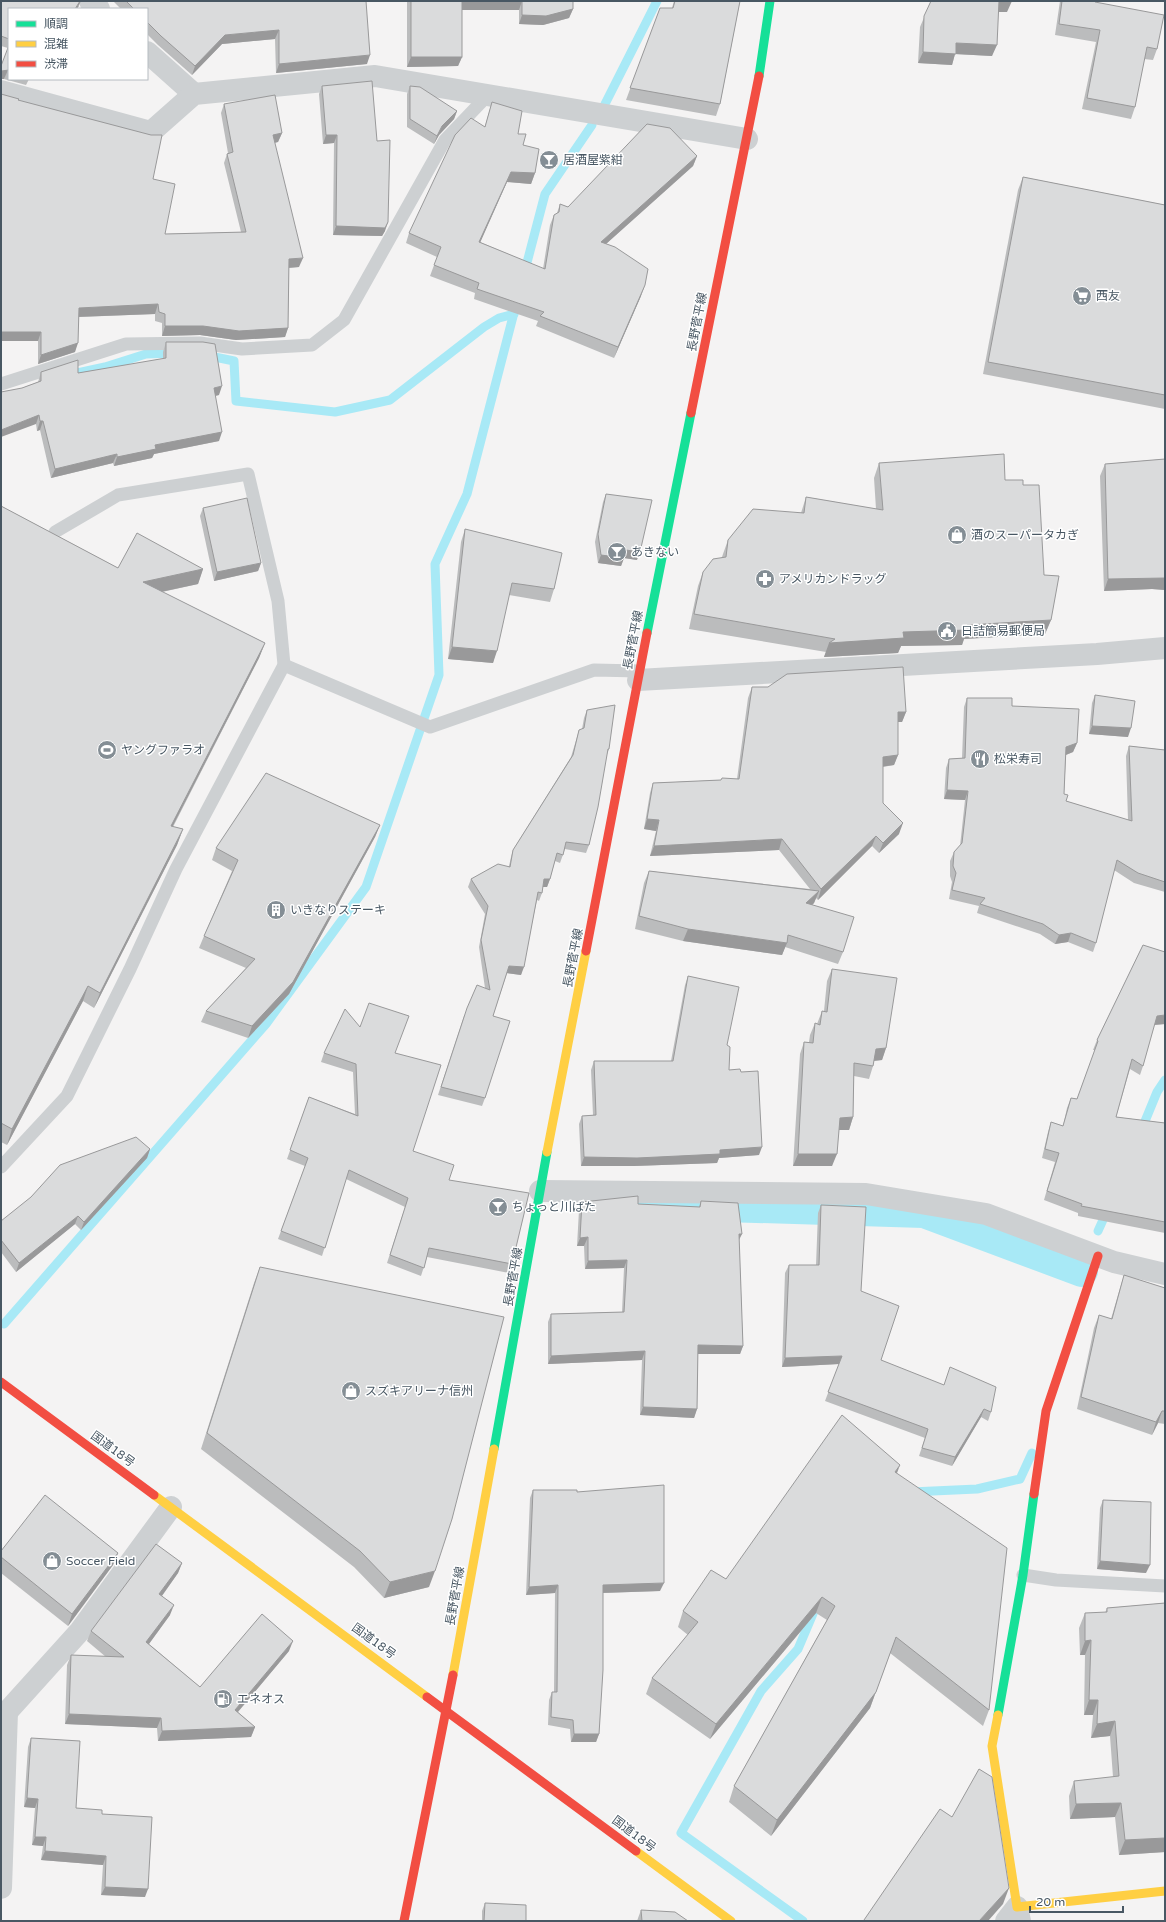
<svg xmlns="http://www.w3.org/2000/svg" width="1166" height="1922" font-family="'Varela Round','Noto Sans JP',sans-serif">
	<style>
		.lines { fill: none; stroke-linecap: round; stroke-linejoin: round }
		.stream { stroke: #a8e9f6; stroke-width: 9 }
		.canal { stroke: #a8e9f6; stroke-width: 32 }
		.lane { stroke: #cdd0d2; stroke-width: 13 }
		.street { stroke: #cdd0d2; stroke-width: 22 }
		.fast { stroke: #16e098; stroke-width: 9 }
		.slow { stroke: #ffcf43; stroke-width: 9 }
		.jam { stroke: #f24e42; stroke-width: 9 }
		.wall { fill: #bbbcbd }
		.shaded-wall { fill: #99999a }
		.building { fill: #dadbdc; stroke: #99999a }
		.labels { text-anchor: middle; stroke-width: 3; stroke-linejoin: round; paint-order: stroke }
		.poi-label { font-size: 12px; fill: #485763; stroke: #fff; text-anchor: start }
		.street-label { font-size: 12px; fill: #485763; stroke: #fff }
	</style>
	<rect width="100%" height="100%" fill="#f4f3f3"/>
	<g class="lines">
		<g class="stream">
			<path d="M605,104L657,1"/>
			<path d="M524,274L545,194L592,125"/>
			<path d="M205,355L234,361L236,401L335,412L390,400L484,327L499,318L514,314"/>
			<path d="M68,375L105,367L146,354L174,353"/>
			<path d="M1141,1131L1157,1092L1165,1080"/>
			<path d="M1098,1231L1107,1211"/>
			<path d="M4,1324L266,1024L366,887L439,675L435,564L467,494L517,301"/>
			<path d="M911,1492L977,1489L1020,1479L1032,1453"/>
			<path d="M803,1921L681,1833L761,1691L798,1649L815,1609"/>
		</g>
		<path class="canal" d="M595,1202L924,1212L1082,1271"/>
		<g class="lane">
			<path d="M1,384L126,344L200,343L242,349L312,345L344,320L445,140L488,95"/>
			<path d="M284,665L430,727L594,670L639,671"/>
			<path d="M1,1167L67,1096L130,969L176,869L284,665L278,601L248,474L118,495L55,532"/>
			<path d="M1023,1575L1056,1580L1165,1586"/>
		</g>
		<g class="street">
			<path d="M90,1L99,9"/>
			<path d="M147,52L194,94"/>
			<path d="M1,91L151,132L194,94L375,76L747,139"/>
			<path d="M638,680L1097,654L1165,648"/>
			<path d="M540,1191L866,1194L986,1214L1114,1262L1165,1274"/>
			<path d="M1,1714L7,1712L80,1631L171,1507"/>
			<path d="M1,1888L7,1712"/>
			<path d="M1006,1921L1017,1907L1020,1921"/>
		</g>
		<g class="fast">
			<path d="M759,76L770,1"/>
			<path d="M647,633L691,413"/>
			<path d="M494,1449L547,1152"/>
			<path d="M998,1715L1023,1575L1034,1494"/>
		</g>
		<g class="slow">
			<path d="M547,1152L586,951"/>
			<path d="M154,1495L427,1697"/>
			<path d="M453,1675L494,1449"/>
			<path d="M998,1715L992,1746L1017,1907L1165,1891"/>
			<path d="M636,1851L731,1921"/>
		</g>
		<g class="jam">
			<path d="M691,413L759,76"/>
			<path d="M586,951L647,633"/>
			<path d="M1,1382L154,1495"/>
			<path d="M1034,1494L1046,1411L1098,1256"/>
			<path d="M427,1697L636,1851"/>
			<path d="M404,1921L453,1675"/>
		</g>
	</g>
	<g class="wall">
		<path d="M1,1L79,6L77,9H9V79H29L26,85L4,79L8,48L1,46Z"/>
		<path d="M113,1H366L367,64L276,73L275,39L222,44L192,75L158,45L147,34V9H121Z"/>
		<path d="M407,1H573V9L569,18L543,25L519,24V10H462V57L458,66L407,67Z"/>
		<path d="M674,1H740L720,104L716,116L626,100L660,8H672Z"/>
		<path d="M931,1L1007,12H998L992,56L955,54L952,65L918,63L920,27Z"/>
		<path d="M1060,1H1095V2L1157,49L1153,60L1144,59L1135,107L1131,119L1082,109L1096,42L1055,35Z"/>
		<path d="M322,86L377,141L385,231L382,236L333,235L334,143L323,144L319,94Z"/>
		<path d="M410,86L457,111L454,119L439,135L434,144L407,127V94Z"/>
		<path d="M1,94L18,100L153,179L165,234L241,232L224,163L227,154L228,153L221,113L224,104L282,133L278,142L274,143L299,267L289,268L288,328L285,337L236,340L200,335L162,336V323L155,321V314L79,317L75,352L38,364V341H1Z"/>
		<path d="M492,102L518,134L523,145L535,173L531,184L507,182L480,242L543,269L550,225L554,215L557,213L560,204L568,207L697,156L693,166L606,244L641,296L614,358L536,326L538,321L474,299L475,293L430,276L437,257L406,243L409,233L485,126Z"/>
		<path d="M1023,177L1165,205V409L983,374L1018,190Z"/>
		<path d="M166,342L219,395L215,396L219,441L154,454L152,458L114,466L113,463L51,478L40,430L37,431L36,424L22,388L38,382L41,372L78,373L163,359V352Z"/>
		<path d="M1165,459V590L1152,589L1104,591L1100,476L1105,464Z"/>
		<path d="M879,463L1005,480L1023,485L1044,575L1051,620L1045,634L964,639L962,645L901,646L898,653L824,657L826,652L689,629L698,586L703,572L722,557L723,554L728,540L801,513L806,497L876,509L874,478Z"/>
		<path d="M606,494L637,560L624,558L621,566L598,563L595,542L603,502Z"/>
		<path d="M1,506L118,568L203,569L198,584L162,592L265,643L259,658L173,827L183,829L177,845L94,1008L83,1001L7,1145L1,1142Z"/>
		<path d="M203,508L261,563L258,571L214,581L200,516Z"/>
		<path d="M465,529L554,589L550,602L509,595L493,663L448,659L461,542Z"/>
		<path d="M752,687L906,712L902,722H898V755L894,765L883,767V803L899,834L879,853L872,846L818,900L816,898L814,903L812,905L843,952L838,964L785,947L782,955L683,941L635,929L644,883L649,871L810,889L779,850L650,856L656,831L644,829L650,793L653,783L721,780L737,779L748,698Z"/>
		<path d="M1095,695L1128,737L1089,734L1092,703Z"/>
		<path d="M967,698L1012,706L1077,743L1073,752L1066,755L1064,794L1066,801L1128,820L1126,756L1129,746L1165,750V892L1134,883L1114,870L1096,943L1093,952L1068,942L1055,944L1040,934L977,913L979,906L949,899L952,882L950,876V861L954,852L960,846L965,800L944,799L946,768L949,759L962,758L964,707Z"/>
		<path d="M587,710L609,749L606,757L589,845L586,853L565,849L560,863L555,861L550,879L547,887H543L542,893L539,901L537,900L521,975L507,973L493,1016L485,1098L482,1106L438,1095L464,1016L485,988L479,947L485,914L468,887L471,879L509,866L511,857L513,850L571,757L577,737L579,730L582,729L584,718Z"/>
		<path d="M380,825L375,837L289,994L248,1038L201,1022L206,1011L246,968L199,948L204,936L232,871L212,860L216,848Z"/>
		<path d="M1143,945L1165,1024L1154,1025L1143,1066L1140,1075L1130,1069L1116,1117L1165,1123V1233L1078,1216V1213L1044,1200L1055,1162L1042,1158L1048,1132L1051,1122L1063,1126L1067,1108L1071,1098L1077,1099L1095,1050H1093L1097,1040Z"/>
		<path d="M832,969L886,1048L882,1060L874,1061L873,1066L869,1079L854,1076L853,1117L849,1130H839L832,1166H793L800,1054L804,1042H809L810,1035L815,1023L817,1024L822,1011H824L827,981Z"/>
		<path d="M688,976L727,1045L729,1070L741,1072L759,1155L719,1158L717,1163L634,1166H581L579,1124L582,1116L593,1115L591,1070L594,1061H671L685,985Z"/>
		<path d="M360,1027L395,1053L413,1151L449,1180L512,1264L509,1273L427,1257L421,1276L387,1263L405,1207L346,1179L322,1256L278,1239L305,1166L287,1159L309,1097L355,1114L353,1072L321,1062L324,1053Z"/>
		<path d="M150,1149L147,1158L81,1230L75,1224L16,1272L1,1252V1221Z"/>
		<path d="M701,1201L739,1240L743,1346L740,1354H698L697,1409L694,1418L640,1415L642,1360L548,1364V1322L551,1314L622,1312L624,1268L585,1269L584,1246H577L579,1210L582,1202L638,1204L699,1207Z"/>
		<path d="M821,1205L861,1291L881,1360L991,1412L988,1421L981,1417L952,1466L919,1456L925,1438L825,1401L839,1364L782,1367L785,1273L789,1265H816L818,1213Z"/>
		<path d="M260,1267L429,1587L384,1598L354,1567L201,1449L254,1283Z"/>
		<path d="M1124,1275L1165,1288V1424L1158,1423L1152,1435L1077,1409L1094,1328L1099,1315L1111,1319L1120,1288Z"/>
		<path d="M897,1473L989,1710L983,1726L890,1653L870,1708L771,1836L729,1802L734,1786L827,1620L816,1613L710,1739L646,1694L652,1678L688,1635L678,1627L683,1611L726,1579Z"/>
		<path d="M533,1490L577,1492L660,1591L603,1593L599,1734L596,1742H571L570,1729L548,1725L549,1700L552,1692H554L555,1593L526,1595L530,1498Z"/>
		<path d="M1103,1500L1146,1573L1097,1569L1100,1508Z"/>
		<path d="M1,1551L118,1553L113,1565L68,1626L1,1573Z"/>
		<path d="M182,1563L178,1573L162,1596L170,1615L149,1644L200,1687L289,1651L238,1712L255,1727L251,1737L158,1741L157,1728L65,1724L67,1665L71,1655L106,1657L87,1641L91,1631Z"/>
		<path d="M1165,1603V1852L1119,1855L1115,1817L1070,1819L1069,1796L1074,1781L1113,1777L1110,1736L1091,1738L1093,1715H1084L1085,1655H1080L1079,1628L1085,1613H1105L1107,1608Z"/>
		<path d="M31,1738L76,1808L102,1814L145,1897L101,1895L103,1865L41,1860L43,1846L32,1845L35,1808L24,1807L28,1747Z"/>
		<path d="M485,1903L526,1921H482V1911Z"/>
		<path d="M641,1910L688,1921H637Z"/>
	</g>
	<g class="shaded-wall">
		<path d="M80,1H81L77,9H75Z"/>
		<path d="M462,1H522L519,10H458Z"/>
		<path d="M999,1H1012L1007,12H995Z"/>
		<path d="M573,9L569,18L543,25L519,24L522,15Z"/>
		<path d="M279,30L275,39L222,44L192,75L195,66L225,35Z"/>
		<path d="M956,43L997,45L992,56L955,54L952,65L918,63L923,52Z"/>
		<path d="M370,55L367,64L276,73L279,64Z"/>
		<path d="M411,57H462L458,66L407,67Z"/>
		<path d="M8,70L4,79H1V71Z"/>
		<path d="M457,111L454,119L439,135L434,144L437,136L442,126Z"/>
		<path d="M282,133L278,142L269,144L273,135Z"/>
		<path d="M326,135H337L334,143L323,144Z"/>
		<path d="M697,156L693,166L597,252L601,242Z"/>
		<path d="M511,172L535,173L531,184L507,182L476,252L479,242Z"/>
		<path d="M388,222L385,231L382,236L333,235L336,226Z"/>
		<path d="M303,258L299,267L286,268L289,259Z"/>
		<path d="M645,285L641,296L614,358L618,347Z"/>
		<path d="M158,304L155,314L75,317L79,308Z"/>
		<path d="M165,326H203L288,328L285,337L236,340L200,335L162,336Z"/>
		<path d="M1,332H41L38,341H1Z"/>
		<path d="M78,343L75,352L38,364L41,355Z"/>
		<path d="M222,386L219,395L210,397L214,388Z"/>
		<path d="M39,415L36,424L1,437V430Z"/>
		<path d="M40,421H43L40,430L37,431Z"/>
		<path d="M222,432L219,441L154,454L152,458L114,466L117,457L155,445Z"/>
		<path d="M117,454L113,463L51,478L55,469Z"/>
		<path d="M626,550L640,552L637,560L624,558L621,566L598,563L601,555Z"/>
		<path d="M261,563L258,571L214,581L217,572Z"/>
		<path d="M203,569L198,584L137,597L143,582Z"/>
		<path d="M1156,577L1165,578V590L1152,589L1104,591L1108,579Z"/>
		<path d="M1051,620L1045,634L964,639L962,645L901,646L898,653L824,657L829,643L903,632L967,625Z"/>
		<path d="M265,643L259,658L165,841L171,826Z"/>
		<path d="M452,647L497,651L493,663L448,659Z"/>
		<path d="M898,712H906L902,722H894Z"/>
		<path d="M1092,726L1131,728L1128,737L1089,734Z"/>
		<path d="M1077,743L1073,752L1063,756L1066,747Z"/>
		<path d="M898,755L894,765L879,767L883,757Z"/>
		<path d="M947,790L968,791L965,800L944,799Z"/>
		<path d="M647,819L659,820L656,831L644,829Z"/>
		<path d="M903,823L899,834L879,853L883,843Z"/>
		<path d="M380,825L375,837L289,994L248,1038L252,1026Z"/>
		<path d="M183,829L177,845L94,1008L100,993Z"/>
		<path d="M876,836L872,846L818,900L821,889Z"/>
		<path d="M782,839L779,850L650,856L654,846Z"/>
		<path d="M544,879H550L547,887H541Z"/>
		<path d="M819,891L814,903L801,916L806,903Z"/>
		<path d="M688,929L787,943L782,955L683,941Z"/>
		<path d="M1071,933L1068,942L1055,944L1059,935Z"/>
		<path d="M509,966L524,967L521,975L506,973Z"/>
		<path d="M88,986L83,1001L7,1145L12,1129Z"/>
		<path d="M1165,1015V1024L1153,1025L1157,1016Z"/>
		<path d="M886,1048L882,1060L872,1061L876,1049Z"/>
		<path d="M853,1117L849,1130H835L840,1118Z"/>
		<path d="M762,1147L759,1155L719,1158L717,1163L634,1166H581L584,1157Z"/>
		<path d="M150,1149L147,1158L81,1230L84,1222Z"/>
		<path d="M798,1154H837L832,1166H793Z"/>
		<path d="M78,1216L75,1224L16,1272L19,1263Z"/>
		<path d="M739,1234H742L738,1242Z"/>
		<path d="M588,1237L584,1246H577L580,1238Z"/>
		<path d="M627,1260L624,1268L585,1269L588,1261Z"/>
		<path d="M698,1345L743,1346L740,1354H695Z"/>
		<path d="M645,1351L642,1360L548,1364L551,1356Z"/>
		<path d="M842,1356L839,1364L782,1367L785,1358Z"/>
		<path d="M643,1407L697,1409L694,1418L640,1415Z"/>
		<path d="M984,1409L981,1417L952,1466L955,1457Z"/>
		<path d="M1162,1411L1158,1423L1152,1435L1156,1422Z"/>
		<path d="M900,1465L894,1481L895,1472Z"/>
		<path d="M118,1553L113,1565L68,1626L72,1614Z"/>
		<path d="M1100,1561L1150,1565L1146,1573L1097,1569Z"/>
		<path d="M182,1563L178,1573L156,1604L159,1594Z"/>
		<path d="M435,1571L429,1587L384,1598L390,1582Z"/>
		<path d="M664,1583L660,1591L600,1593L603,1585Z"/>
		<path d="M558,1585L555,1593L526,1595L529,1587Z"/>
		<path d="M822,1597L816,1613L710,1739L716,1724Z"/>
		<path d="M174,1605L170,1615L143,1652L146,1642Z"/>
		<path d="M896,1637L870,1708L771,1836L777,1820Z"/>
		<path d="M1091,1640L1085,1655H1080L1085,1641Z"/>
		<path d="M293,1641L289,1651L231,1720L235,1710Z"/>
		<path d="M1089,1700H1098L1093,1715H1084Z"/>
		<path d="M69,1714L161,1718L157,1728L65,1724Z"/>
		<path d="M1115,1721L1110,1736L1091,1738L1097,1724Z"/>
		<path d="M255,1727L251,1737L158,1741L162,1731Z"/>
		<path d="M574,1734H599L596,1742H571Z"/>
		<path d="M27,1798L38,1799L35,1808L24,1807Z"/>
		<path d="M1121,1803L1115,1817L1070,1819L1076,1804Z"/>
		<path d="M35,1837H46L43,1846L32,1845Z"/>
		<path d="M1165,1838V1852L1119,1855L1125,1840Z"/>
		<path d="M45,1851L106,1856L103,1865L41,1860Z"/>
		<path d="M105,1887L148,1889L145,1897L101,1895Z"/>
		<path d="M1009,1888L1003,1904L988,1921H979Z"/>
	</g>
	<g class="building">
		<path d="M1,1H80L75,9H9V39L1,36Z"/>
		<path d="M126,1H366L370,55L279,64V30L225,35L195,66L161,36L147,22V9H134Z"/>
		<rect x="411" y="1" width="51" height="56"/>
		<path d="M485,1H573V9L546,16L522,15V1Z"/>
		<path d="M675,1H740L720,104L630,88L660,8H673Z"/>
		<path d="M931,1H999L997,45L956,43V54L923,52L924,16Z"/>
		<path d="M1062,1H1095V2L1164,15L1157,49L1147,47L1135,107L1087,98L1100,30L1059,24Z"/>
		<path d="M9,45V70L1,71V66Z"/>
		<path d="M372,81L377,141L390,140L388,222L385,228L336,226L337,135H326L322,86Z"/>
		<path d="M410,86L420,87L457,111L442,126L437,136L410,119Z"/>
		<path d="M1,94L19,99L18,100L151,135H162L153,179L175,184L165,234L246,232L227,154L233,152L224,104L275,95L282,133L273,135L303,258L289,259L288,328L239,331L203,326H165V314L159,312L158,304L79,308L78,343L41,355V332H1Z"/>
		<path d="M492,102L522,111L518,134H526L523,145L539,149L535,173L511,172L479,242L545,269L554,215L559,212L560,204L568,207L647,124L670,128L697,156L601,242L615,247L648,269L645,285L618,347L540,316L544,312L477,289L479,283L434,265L441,247L409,233L455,135L471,118L485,127Z"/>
		<path d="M1023,177L1165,205V395L988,362Z"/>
		<path d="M166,342H203L215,344L222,386L214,388L222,432L155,445L156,449L117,457V454L55,469L43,421H40L39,415L1,430V392L22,388L41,381V372L78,360V373L166,358Z"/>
		<path d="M1004,454L1005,480H1023V485H1039L1044,575L1059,576L1051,620L967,625V630L903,632L904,638L829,643L835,639L694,614L703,572L713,559L726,557L728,540L753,509L804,513L806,497L883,510L879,463Z"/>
		<path d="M1165,459V578L1108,579L1105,464Z"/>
		<path d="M606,494L652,500L640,552L626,550L624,558L601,555L598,534Z"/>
		<path d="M247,498L261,563L217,572L203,508Z"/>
		<path d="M1,506L118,568L137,533L203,569L143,582L265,643L171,826L183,829L100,993L88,986L12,1129L1,1123Z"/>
		<path d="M465,529L562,553L554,589L512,583L497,651L452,647Z"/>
		<path d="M903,667L906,712H898V755L883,757V803L903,823L883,843L876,836L821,889L782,839L654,846L659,820L647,819L653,783L721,780L722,778L739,779L752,687H768L787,674Z"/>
		<path d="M1095,695L1135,701L1131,728L1092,726Z"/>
		<path d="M967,698H1012V706L1079,709L1077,743L1066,747L1064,794L1068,795L1066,801L1132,821L1129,746L1165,750V882L1138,873L1117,860L1096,943L1071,933L1059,935L1043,924L980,904L985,898L952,890L956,873L953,866L954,852L962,843L968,791L947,790L949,759L965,758Z"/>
		<path d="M615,705L609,749H608L598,807L589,845L566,842L563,855L557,853L550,879H544L542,893L538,892L524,967L509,966L493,1016L510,1021L485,1098L441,1087L467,1008L477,985L490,990L481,940L488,906L471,879L498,864L510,867L513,850L573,755L579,730L584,728L587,710Z"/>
		<path d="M266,773L380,825L293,982L252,1026L206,1011L255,959L204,936L238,860L216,848Z"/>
		<path d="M649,871L819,891L806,903L854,917L843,952L788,935L787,943L688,929L639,916Z"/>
		<path d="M1143,945L1165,952V1015L1157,1016L1143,1066L1132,1059L1116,1117L1165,1123V1222L1081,1206L1082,1204L1047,1191L1059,1153L1045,1149L1051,1122L1063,1126L1071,1098L1077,1099L1098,1041L1097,1040Z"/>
		<path d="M832,969L897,978L886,1048L876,1049L873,1066L854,1063L853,1117L840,1118L837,1154H798L804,1042L813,1043L815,1023L820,1025L822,1011L827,1012Z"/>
		<path d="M688,976L739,987L727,1045L730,1047L729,1070L740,1069L741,1072L758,1071L762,1147L720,1150V1154L637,1158L584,1157L582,1116L596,1115L594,1061H673Z"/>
		<path d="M369,1003L409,1016L395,1053L441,1065L413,1151L454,1165L449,1180L529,1193L512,1264L429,1248L424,1268L390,1255L408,1198L349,1170L325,1248L281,1231L308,1158L290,1150L309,1097L358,1116L356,1064L324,1053L345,1009L360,1027Z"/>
		<path d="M136,1137L150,1149L84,1222L78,1216L19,1263L1,1240V1221L31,1197L60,1165Z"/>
		<path d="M638,1196V1204L700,1207L701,1201L738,1203L742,1234H739L743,1346L698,1345L697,1409L643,1407L645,1351L551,1356V1314L624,1312L627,1260L588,1261V1237L580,1238L582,1202Z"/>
		<path d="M821,1205L866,1207L861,1291L899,1306L881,1360L944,1385L950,1367L996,1387L991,1412L984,1409L955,1457L922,1448L928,1429L828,1392L842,1356L785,1358L789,1265H819Z"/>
		<path d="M260,1267L504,1317L452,1519L435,1571L390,1582L360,1551L207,1433Z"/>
		<path d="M1124,1275L1165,1288V1411H1162L1156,1422L1081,1397L1099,1315L1112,1319Z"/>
		<path d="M842,1415L900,1465L895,1472L1007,1548L989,1710L896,1637L876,1692L777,1820L734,1786L835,1606L822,1597L716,1724L652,1678L698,1622L683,1611L711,1570L726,1579Z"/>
		<path d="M664,1485V1583L603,1585V1670L599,1734H574L573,1720L551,1717L552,1692H557L558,1585L529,1587L533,1490H577V1492Z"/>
		<path d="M45,1495L118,1553L72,1614L1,1557V1551Z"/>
		<path d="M1103,1500L1151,1502L1150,1565L1100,1561Z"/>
		<path d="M156,1544L182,1563L159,1594L174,1605L146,1642L200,1687L262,1614L293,1641L235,1710L255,1727L162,1731L161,1718L69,1714L71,1655L124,1657L91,1631Z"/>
		<path d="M1165,1603V1838L1125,1840L1121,1803L1076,1804L1074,1781L1119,1776L1115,1721L1097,1724L1098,1700H1089L1091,1640L1085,1641V1613L1107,1612V1608Z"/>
		<path d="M31,1738L80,1741L76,1808L102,1810V1814L152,1817L148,1889L105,1887L106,1856L45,1851L46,1837H35L38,1799L27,1798Z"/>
		<path d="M979,1769L992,1777L1009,1888L979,1921H865L864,1920L940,1809L952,1817Z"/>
		<path d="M485,1903L526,1905V1921H484Z"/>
		<path d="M641,1910L675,1912L688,1921H642Z"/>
	</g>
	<defs>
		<symbol id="bar-disc" viewBox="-11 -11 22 22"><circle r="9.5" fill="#848e95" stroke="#fff"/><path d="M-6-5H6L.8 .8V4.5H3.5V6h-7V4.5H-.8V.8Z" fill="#fff"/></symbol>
		<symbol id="supermarket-disc" viewBox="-11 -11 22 22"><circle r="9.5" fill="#848e95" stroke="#fff"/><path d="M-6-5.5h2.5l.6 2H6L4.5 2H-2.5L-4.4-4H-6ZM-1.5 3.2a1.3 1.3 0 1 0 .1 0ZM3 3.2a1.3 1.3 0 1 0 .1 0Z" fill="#fff"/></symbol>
		<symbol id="shop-disc" viewBox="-11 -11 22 22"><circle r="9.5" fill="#848e95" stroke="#fff"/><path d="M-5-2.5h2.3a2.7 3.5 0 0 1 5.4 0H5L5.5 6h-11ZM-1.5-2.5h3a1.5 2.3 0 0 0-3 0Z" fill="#fff"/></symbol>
		<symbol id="pharmacy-disc" viewBox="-11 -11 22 22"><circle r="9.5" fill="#848e95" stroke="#fff"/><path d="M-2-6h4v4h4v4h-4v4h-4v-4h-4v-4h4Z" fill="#fff"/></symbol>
		<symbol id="civic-disc" viewBox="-11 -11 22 22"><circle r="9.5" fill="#848e95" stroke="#fff"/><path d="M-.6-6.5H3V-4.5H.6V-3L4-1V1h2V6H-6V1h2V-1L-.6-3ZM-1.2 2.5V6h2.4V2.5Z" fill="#fff"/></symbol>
		<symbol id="stadium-disc" viewBox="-11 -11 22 22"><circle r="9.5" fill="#848e95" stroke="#fff"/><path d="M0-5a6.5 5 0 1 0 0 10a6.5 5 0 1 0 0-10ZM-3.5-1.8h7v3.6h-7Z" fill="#fff"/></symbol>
		<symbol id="restaurant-disc" viewBox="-11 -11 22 22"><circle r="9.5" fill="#848e95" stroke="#fff"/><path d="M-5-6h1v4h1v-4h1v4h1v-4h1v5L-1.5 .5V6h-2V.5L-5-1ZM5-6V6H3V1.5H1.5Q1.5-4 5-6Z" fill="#fff"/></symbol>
		<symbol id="building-disc" viewBox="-11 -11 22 22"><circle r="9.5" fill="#848e95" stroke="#fff"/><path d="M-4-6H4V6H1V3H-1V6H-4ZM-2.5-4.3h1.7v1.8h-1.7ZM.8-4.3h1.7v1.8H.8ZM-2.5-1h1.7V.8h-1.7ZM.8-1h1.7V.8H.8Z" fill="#fff"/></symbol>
		<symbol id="fuel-disc" viewBox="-11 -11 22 22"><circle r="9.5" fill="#848e95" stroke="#fff"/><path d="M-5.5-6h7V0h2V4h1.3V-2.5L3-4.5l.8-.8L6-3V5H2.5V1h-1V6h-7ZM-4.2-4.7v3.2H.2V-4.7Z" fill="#fff"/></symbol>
	</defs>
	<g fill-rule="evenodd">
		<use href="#bar-disc" x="538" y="149" width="22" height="22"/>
		<use href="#supermarket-disc" x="1071" y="285" width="22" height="22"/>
		<use href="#shop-disc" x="946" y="524" width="22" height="22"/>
		<use href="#bar-disc" x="606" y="541" width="22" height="22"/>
		<use href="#pharmacy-disc" x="754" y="568" width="22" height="22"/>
		<use href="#civic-disc" x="936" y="620" width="22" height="22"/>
		<use href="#stadium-disc" x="96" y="739" width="22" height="22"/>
		<use href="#restaurant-disc" x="969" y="748" width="22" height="22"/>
		<use href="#building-disc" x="265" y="899" width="22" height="22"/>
		<use href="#bar-disc" x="487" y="1196" width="22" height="22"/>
		<use href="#shop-disc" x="340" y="1380" width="22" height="22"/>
		<use href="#shop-disc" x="41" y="1550" width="22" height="22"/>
		<use href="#fuel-disc" x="212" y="1688" width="22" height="22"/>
	</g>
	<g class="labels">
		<g class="poi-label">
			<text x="563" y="164">居酒屋紫紺</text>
			<text x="1096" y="300">西友</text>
			<text x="971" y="539">酒のスーパータカぎ</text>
			<text x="631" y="556">あきない</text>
			<text x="779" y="583">アメリカンドラッグ</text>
			<text x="961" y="635">日詰簡易郵便局</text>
			<text x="121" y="754">ヤングファラオ</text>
			<text x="994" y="763">松栄寿司</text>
			<text x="290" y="914">いきなりステーキ</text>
			<text x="512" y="1211">ちょっと川ばた</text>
			<text x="365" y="1395">スズキアリーナ信州</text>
			<text x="66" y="1565">Soccer Field</text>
			<text x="237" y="1703">エネオス</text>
		</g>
		<g class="street-label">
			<text transform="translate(697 322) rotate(-79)" y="4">長野菅平線</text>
			<text transform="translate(633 640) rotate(-79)" y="4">長野菅平線</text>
			<text transform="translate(573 958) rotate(-79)" y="4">長野菅平線</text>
			<text transform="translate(513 1277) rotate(-80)" y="4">長野菅平線</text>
			<text transform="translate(113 1449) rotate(36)" y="4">国道18号</text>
			<text transform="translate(455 1596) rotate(-80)" y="4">長野菅平線</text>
			<text transform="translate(374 1641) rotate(36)" y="4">国道18号</text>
			<text transform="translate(634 1834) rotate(37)" y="4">国道18号</text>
		</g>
	</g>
	<rect width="1166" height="1922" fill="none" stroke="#485763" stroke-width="4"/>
	<rect x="8" y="8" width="140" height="72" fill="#ffffff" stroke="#b6bcc1"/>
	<rect x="16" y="21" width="20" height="6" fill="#16e098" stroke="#b6bcc1"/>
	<text x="44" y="28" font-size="12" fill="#485763">順調</text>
	<rect x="16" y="41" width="20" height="6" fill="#ffcf43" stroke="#b6bcc1"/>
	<text x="44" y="48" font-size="12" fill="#485763">混雑</text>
	<rect x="16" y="61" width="20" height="6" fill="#f24e42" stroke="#b6bcc1"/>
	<text x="44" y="68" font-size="12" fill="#485763">渋滞</text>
	<path d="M1030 1906v6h93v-6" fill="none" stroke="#485763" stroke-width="2"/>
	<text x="1036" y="1906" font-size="12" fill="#485763" stroke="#ffffff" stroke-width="3" paint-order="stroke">20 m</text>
</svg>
